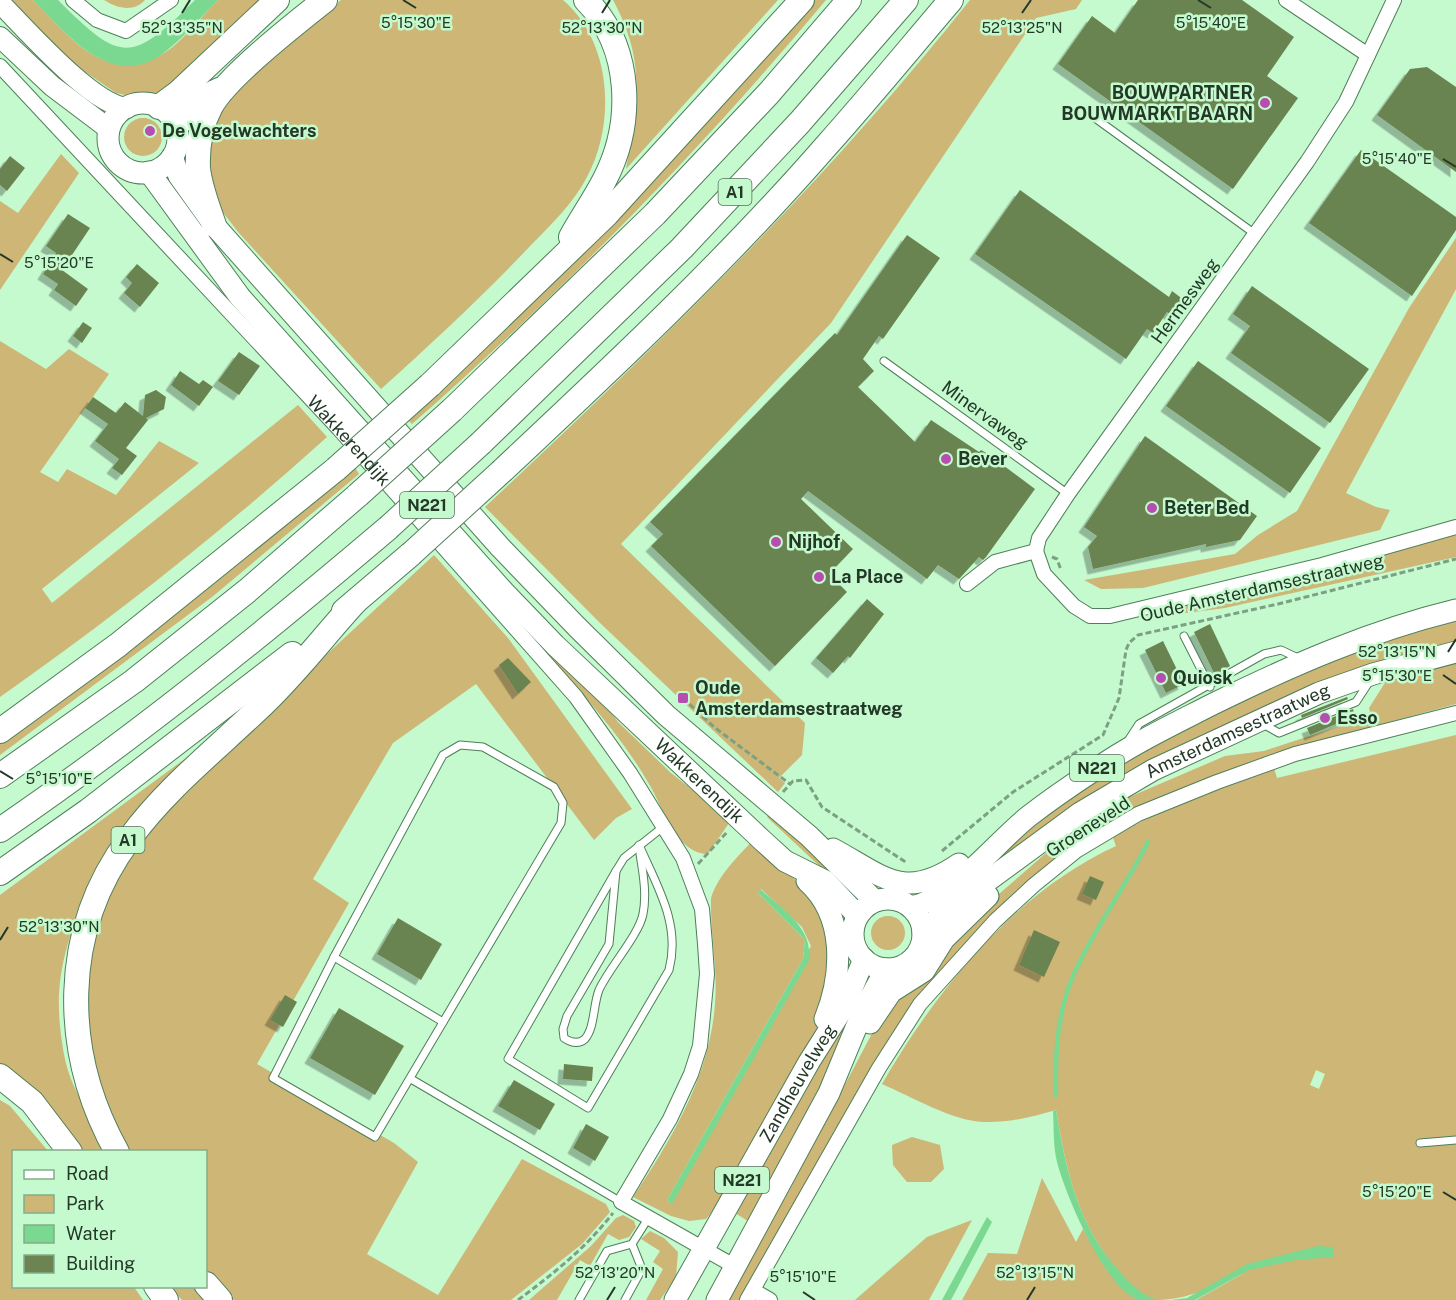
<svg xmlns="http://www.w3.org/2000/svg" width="1456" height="1300" font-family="'Public Sans',sans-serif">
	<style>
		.green { fill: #cdb676; fill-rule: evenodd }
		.water { fill: #7bd890 }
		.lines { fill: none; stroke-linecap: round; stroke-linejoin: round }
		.stream { stroke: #7bd890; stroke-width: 4.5 }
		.building { fill: #6b8451; filter: url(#shadow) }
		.service-casing { stroke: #4f7f59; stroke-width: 9 }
		.minor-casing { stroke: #4f7f59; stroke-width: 16 }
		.secondary-casing { stroke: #4f7f59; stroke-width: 22 }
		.primary-casing { stroke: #4f7f59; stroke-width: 23 }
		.motorway-casing { stroke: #4f7f59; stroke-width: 26 }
		.path { stroke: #7ba182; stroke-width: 3; stroke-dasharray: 6 3; stroke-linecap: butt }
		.service { stroke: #fff; stroke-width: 7 }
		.minor { stroke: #fff; stroke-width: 14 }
		.secondary { stroke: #fff; stroke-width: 20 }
		.primary { stroke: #fff; stroke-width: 21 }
		.motorway { stroke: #fff; stroke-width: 24 }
		.motorway-bridge-casing { stroke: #4f7f59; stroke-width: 26; stroke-linecap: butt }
		.motorway-bridge { stroke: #fff; stroke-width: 24 }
		.ticks { fill: none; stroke: #233827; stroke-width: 2 }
		.poi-dot { fill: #b64db0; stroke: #c5f9ce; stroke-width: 2 }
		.labels { text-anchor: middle; stroke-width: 5; stroke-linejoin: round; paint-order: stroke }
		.shield { fill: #c5f9ce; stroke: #547259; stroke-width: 1.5 }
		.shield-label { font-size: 16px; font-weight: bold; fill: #233827 }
		.poi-label { font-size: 18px; font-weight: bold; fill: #233827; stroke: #c5f9ce; text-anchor: start }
		.street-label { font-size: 18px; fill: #233827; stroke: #c5f9ce }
		.ticks-label { font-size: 15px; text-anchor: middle; fill: #233827; stroke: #c5f9ce; stroke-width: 5; stroke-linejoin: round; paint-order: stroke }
	</style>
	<defs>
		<filter id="shadow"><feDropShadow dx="-5.5" dy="5.5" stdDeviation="0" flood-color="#0004"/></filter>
	</defs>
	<rect width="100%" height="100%" fill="#c5f9ce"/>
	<g class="green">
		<path d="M6,0H33C69,36 105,86 161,55C182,43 201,17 218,0H261L159,94L125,95L116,93L59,54Z"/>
		<path d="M104,0H145C133,13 117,8 104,0Z"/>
		<path d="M341,0H563C612,42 616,123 587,177C574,202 552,224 532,244C484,295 433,342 381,389L239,233L221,210L207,169L213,125L242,83Z"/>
		<path d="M613,0H778L626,169C637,103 647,63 613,0Z"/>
		<path d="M814,0H826C700,151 560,294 412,424L405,417L730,95Z"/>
		<path d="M970,0H1082L1076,9L1036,18L831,323L621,544L805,723L802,755L779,778L785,783L778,792L599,622L485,507C656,347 824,184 970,0Z"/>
		<circle cx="143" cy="137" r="19"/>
		<path d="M61,154L79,173L0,290V201L18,213Z"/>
		<path d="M1456,238V289L1346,493L1376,507L1390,510L1380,530L1143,588L1101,589L1084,580L1235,554L1258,535L1297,511L1409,308Z"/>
		<path d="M0,341L46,369L69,349L109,374L40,472L58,482L67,469L116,495L159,441L199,463L42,589L52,603L298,405L327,437C224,530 114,617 0,697Z"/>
		<path d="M354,466L359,474L212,597L0,755V744L82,684Z"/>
		<path d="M1456,533V557L1225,608L1139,619Z"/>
		<path d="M434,555L508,638L632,809L616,818L594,840L476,684L393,743L313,879L349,903L257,1064L394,1143L418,1162L367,1254L438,1295L522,1159L606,1204L610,1212L582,1244L511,1300H234L206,1269V1152H128L105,1106L80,1011L104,896L160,815L288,690Z"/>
		<path d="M520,617L592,686L618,722L671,773L731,820L708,854C676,854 663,807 649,784C616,726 568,679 525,630Z"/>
		<path d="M1456,619V641L1391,658L1216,731L978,885L971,876C1074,789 1188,717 1314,666C1360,647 1408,634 1456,619Z"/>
		<path d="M1456,661V704L1308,744L1189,786L1105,824L1036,877L868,1076L740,1300H727L791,1187L887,1005L976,914L1054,846L1106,807L1225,756L1264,751L1361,719L1370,712L1369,708L1388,678Z"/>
		<path d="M1456,735V1300H1196L1244,1273C1217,1285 1188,1300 1157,1300C1145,1298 1132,1286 1124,1277C1078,1228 1067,1174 1056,1110C1032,1117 1008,1123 983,1122C953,1121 910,1096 882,1084C937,989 1014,893 1116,846L1112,835L1164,811L1274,768L1277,778ZM1316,1070L1325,1074L1319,1089L1310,1085Z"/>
		<path d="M186,758C123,834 49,921 60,1026C62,1045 65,1066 73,1084C83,1107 98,1129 110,1151H79L0,1065V895Z"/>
		<path d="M771,813L851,884L845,890L767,817Z"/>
		<path d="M753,840L817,900L829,942L828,1001L816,1033L711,1213L706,1219L689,1221L671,1216L633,1197C672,1139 710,1075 715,1004C718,968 710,933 711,898C719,874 737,858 753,840ZM761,889L802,927L811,946L671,1203L667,1200L803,959L805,940L758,893Z"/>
		<circle cx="888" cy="933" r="17"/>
		<path d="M839,1024L850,1029L751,1223L735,1213Z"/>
		<path d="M0,1100L10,1106L48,1151L14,1152V1286L134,1287L143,1300H0Z"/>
		<path d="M912,1137L940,1145L944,1169L931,1182H907L893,1165L892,1145Z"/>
		<path d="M1042,1178L1076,1242L1083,1229C1099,1256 1111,1285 1140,1300H962L988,1253L1017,1254Z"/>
		<path d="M623,1215L634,1221L636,1227L629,1237L619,1240L608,1234L590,1266L580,1260L557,1300H529L591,1246L616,1218Z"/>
		<path d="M972,1220L929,1300H855L927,1237Z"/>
		<path d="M650,1231L664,1238L678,1252L676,1277L660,1300H646L663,1269L653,1262L660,1251L641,1239Z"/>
		<path d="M170,1287H201L212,1300H182Z"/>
	</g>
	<g class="water">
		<path d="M33,0H58C121,63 131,64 195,0H218C200,18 182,40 161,55C110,90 66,33 33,0Z"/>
		<path d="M760,889C782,909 813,927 809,960L672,1204L667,1200L803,959L805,940L758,893Z"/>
		<path d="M1056,1110C1066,1171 1078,1228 1122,1274C1132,1285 1144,1297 1159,1300C1153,1300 1146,1300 1140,1300C1106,1292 1065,1194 1057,1162C1053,1146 1054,1127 1053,1111Z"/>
		<path d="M987,1217L992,1222L951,1300H942Z"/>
		<path d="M1318,1246L1333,1247V1257L1296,1260L1249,1270L1195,1300H1171L1187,1298L1247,1264Z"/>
	</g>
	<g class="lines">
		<path class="stream" d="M1056,1095C1055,1055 1057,1014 1073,976C1093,930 1125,888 1148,842"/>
	</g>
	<g class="building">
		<path d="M1138,0H1242L1294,37L1267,76L1298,98L1233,189L1058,64L1092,16L1115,33Z"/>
		<path d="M1427,67L1456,87V172L1377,115L1410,69Z"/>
		<path d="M1361,150L1456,217V230L1412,296L1309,223Z"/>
		<path d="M10,156L25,168L7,191L0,185V169Z"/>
		<path d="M1020,190L1169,297L1172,291L1184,300L1173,316L1167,312L1153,333L1147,329L1126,359L975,254Z"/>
		<path d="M68,214L90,228L62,270L88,289L76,306L54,290L58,284L43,274L56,253L46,246Z"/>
		<path d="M907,235L940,258L883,339L879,336L863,359L874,371L858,387L915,442L931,420L979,452L981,450L988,454L1035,489L986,557L983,560L979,557L959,579L938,565L927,579L808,491L801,499L853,549L829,574L847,592L775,666L651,546L663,534L650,522L835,333L837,335Z"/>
		<path d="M137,264L159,283L140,307L124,293L132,283L126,277Z"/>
		<path d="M1252,286L1369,369L1330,423L1231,353L1250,326L1233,314Z"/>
		<path d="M83,322L92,328L82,343L73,336Z"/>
		<path d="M239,352L260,366L239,395L218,381Z"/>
		<path d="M1198,361L1321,448L1290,493L1166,406Z"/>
		<path d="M180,371L199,384L203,380L213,387L199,406L171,385Z"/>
		<path d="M156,390L166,397L164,409L146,418L148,420L126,448L137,456L122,475L112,468L119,459L95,441L108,424L85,408L93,397L116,413L125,402L143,416L145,395Z"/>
		<path d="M1145,436L1257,516L1240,540L1206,547V544L1093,569L1088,547L1097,536L1084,527Z"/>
		<path d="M867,599L884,614L850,658L848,656L833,673L816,658Z"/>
		<path d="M1210,624L1230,666L1215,675L1194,632Z"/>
		<path d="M1163,641L1184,684L1166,693L1145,650Z"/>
		<path d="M508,658L531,682L518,694L499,665Z"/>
		<path d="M1347,697L1348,699L1302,718L1301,715Z"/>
		<path d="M1353,709L1355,716L1310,735L1307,728Z"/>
		<path d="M1090,876L1104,882L1096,900L1082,894Z"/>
		<path d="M398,918L442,944L421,980L377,954Z"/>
		<path d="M1034,930L1060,942L1044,977L1019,965Z"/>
		<path d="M285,995L297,1002L283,1027L270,1020Z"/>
		<path d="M339,1008L404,1046L375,1095L310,1058Z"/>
		<path d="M564,1064L593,1067L592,1081L563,1079Z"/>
		<path d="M514,1080L555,1104L540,1130L498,1106Z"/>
		<path d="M586,1124L609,1137L595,1161L573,1148Z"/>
	</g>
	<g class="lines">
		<defs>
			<g id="service">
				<path d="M1095,118L1255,234"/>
				<path d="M884,361L1068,494"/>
				<path d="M1184,636L1210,687"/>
				<path d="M1261,723L1279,733L1356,702L1369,682"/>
				<path d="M1128,741L1139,724L1264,654L1281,650L1300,659"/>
				<path d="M460,745L483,747L554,787L563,803L561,823L375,1137L273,1078L334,957L443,755Z"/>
				<path d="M640,854C643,873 647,894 643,914C639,935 609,968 599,990C593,1005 595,1027 585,1039C578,1045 570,1042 564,1038L563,1029L567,1016L609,944L616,871L624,858L663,827"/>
				<path d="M616,871L508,1059L588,1108L669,970C681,924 657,886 639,845"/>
				<path d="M334,957L443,1022"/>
				<path d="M411,1079L621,1202"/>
				<path d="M1420,1143L1456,1140"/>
				<path d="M579,1300L607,1251L632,1244L649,1217"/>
				<path d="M625,1300L642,1269L632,1244"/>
			</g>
			<g id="minor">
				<path d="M73,0L97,20L126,31L171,0"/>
				<path d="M1286,0L1368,55"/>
				<path id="s1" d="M0,66L339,429L576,697L630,773L683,858L702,909L705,944L707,974L700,1046L691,1074L670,1119L621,1202L736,1267"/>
				<path d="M1036,551L1044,574L1074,606L1090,616H1110L1322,565L1456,527"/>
				<path d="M967,584L995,562L1036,551L1039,538L1068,494L1307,162L1346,102L1394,0"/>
				<path d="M753,1290L770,1300"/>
				<path d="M747,1300L879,1068L920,1004L995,921L1034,885L1076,851L1138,814L1217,782L1295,754L1456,713"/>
			</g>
			<g id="secondary">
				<path d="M0,3C26,29 92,105 127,108"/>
				<path d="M0,37L52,86L109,129"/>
			</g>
			<g id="primary">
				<circle cx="143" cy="138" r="35"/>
				<path d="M172,157L179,176L214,225L500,547L577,627L666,715L809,836L875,901"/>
				<path id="s2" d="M149,172L240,297L504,592L555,645L763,841L785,861L825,881L858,916"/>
				<path d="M833,849C883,876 904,902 959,864"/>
				<path d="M807,881C846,916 843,974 825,1019"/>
				<circle cx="888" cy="934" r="35"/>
				<path d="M911,907C953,899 996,842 1029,816C1051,799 1073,784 1096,769C1132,744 1172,725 1211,705C1290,666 1370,631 1456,610"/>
				<path id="s3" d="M923,933L941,915L1080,813L1153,770L1319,693L1373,674L1456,652"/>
				<path d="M870,1023L891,992L924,971L944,939L988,896"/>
				<path id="s4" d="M675,1300L809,1062L845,1005L864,959"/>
				<path d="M717,1300L829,1093L863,1011L886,969"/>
			</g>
			<g id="motorway">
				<path d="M159,107L178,93L277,0"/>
				<path d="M176,126L202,98L219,90"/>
				<path d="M214,225C208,207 200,188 198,168C197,147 201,125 211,106C228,76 296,23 325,0"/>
				<path d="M571,237C581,219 594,200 604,181C634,124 633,48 586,0"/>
				<path d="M430,385L607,214L802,0"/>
				<path d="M452,410L655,214L769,93L849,0"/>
				<path d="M481,443L682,248L800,122L906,0"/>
				<path d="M503,470C614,366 727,260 827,145C869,98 910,48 951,0"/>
				<path d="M344,611L411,554"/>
				<path d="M0,731L118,645L336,469"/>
				<path d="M0,776L134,681L247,591L358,495"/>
				<path d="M0,830C136,737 263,634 388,528"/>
				<path d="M0,873L88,811L292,654"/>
				<path d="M0,1076L32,1102L70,1152"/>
				<path d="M117,1152C61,1052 60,931 130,838C166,789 214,751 258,709C293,677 323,637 356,601"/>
				<path d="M206,1284L220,1300"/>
				<path d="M156,1286L166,1300"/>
			</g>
		</defs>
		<use href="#service" class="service-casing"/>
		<use href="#minor" class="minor-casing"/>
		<use href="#secondary" class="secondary-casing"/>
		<use href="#primary" class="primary-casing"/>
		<use href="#motorway" class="motorway-casing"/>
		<g class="path">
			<path d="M1052,557L1057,559L1061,570"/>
			<path d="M683,698L714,727L790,784"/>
			<path d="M783,792L793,781L806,780L822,807L907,863"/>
			<path d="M942,851L1013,792L1103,735L1119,698L1126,650L1129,643L1138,635L1278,604L1456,559"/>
			<path d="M698,864L728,831"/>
			<path d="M518,1300C553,1274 586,1248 613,1213"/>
		</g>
		<use href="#service" class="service"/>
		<use href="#minor" class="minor"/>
		<use href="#secondary" class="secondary"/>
		<use href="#primary" class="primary"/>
		<use href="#motorway" class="motorway"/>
		<defs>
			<g id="motorway-bridge">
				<path d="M336,469L430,385"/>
				<path d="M358,495L452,410"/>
				<path d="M388,528L481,443"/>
				<path d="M411,554L503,470"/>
			</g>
		</defs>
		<use href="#motorway-bridge" class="motorway-bridge-casing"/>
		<use href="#motorway-bridge" class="motorway-bridge"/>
	</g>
	<path class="ticks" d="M403,0L416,8M1198,0L1211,8M182,13L190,0M602,13L610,0M1022,13L1031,0M1443,159L1456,167M0,254L13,262M1448,652L1456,639M1443,675L1456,684M0,771L13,779M0,940L8,927M1443,1192L1456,1200M803,1292L815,1300M607,1300L615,1287M1027,1300L1035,1287"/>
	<g class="poi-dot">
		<circle cx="1265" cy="103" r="6"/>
		<circle cx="150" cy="131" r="6"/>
		<circle cx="946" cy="459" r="6"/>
		<circle cx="1152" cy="508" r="6"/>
		<circle cx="776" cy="542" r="6"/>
		<circle cx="819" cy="577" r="6"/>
		<circle cx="1161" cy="678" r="6"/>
		<rect x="677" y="692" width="12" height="12" rx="3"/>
		<circle cx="1325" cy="718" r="6"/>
	</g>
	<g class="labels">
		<g class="shield">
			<rect x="718.5" y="179" width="33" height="26" rx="4.5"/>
			<rect x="400" y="492" width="54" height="26" rx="4.5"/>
			<rect x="1070" y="755" width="54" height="26" rx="4.5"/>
			<rect x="111.5" y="827" width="33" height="26" rx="4.5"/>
			<rect x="715" y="1167" width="54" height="26" rx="4.5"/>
		</g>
		<g class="shield-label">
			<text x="735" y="198">A1</text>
			<text x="427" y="511">N221</text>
			<text x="1097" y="774">N221</text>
			<text x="128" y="846">A1</text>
			<text x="742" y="1186">N221</text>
		</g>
		<g class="poi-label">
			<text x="1253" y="99" text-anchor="end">BOUWPARTNER<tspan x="1253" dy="21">BOUWMARKT BAARN</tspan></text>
			<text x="162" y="137">De Vogelwachters</text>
			<text x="958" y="465">Bever</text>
			<text x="1164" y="514">Beter Bed</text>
			<text x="788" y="548">Nijhof</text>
			<text x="831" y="583">La Place</text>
			<text x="1173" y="684">Quiosk</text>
			<text x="695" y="694">Oude<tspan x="695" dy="21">Amsterdamsestraatweg</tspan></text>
			<text x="1337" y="724">Esso</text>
		</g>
		<g class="street-label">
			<text transform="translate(1185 301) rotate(-54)" y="6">Hermesweg</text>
			<text transform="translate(985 415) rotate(36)" y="6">Minervaweg</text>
			<text dy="6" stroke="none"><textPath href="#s1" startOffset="512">Wakkerendijk</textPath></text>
			<text transform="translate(1262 588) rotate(-13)" y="6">Oude Amsterdamsestraatweg</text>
			<text dy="6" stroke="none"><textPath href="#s3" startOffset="376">Amsterdamsestraatweg</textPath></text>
			<text dy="6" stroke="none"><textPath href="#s2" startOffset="822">Wakkerendijk</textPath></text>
			<text transform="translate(1088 827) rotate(-33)" y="6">Groeneveld</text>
			<text dy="6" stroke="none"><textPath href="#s4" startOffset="249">Zandheuvelweg</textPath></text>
		</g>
	</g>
	<g class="ticks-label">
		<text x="416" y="28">5°15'30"E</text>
		<text x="1211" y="28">5°15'40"E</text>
		<text x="1022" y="33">52°13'25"N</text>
		<text x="182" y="33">52°13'35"N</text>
		<text x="602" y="33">52°13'30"N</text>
		<text x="1397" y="164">5°15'40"E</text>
		<text x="59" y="268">5°15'20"E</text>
		<text x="1397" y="657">52°13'15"N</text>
		<text x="1397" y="681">5°15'30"E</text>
		<text x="59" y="784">5°15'10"E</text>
		<text x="59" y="932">52°13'30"N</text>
		<text x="1397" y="1197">5°15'20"E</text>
		<text x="615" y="1278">52°13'20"N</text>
		<text x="1035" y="1278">52°13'15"N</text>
		<text x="803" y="1282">5°15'10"E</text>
	</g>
	<rect x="12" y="1150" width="195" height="138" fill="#c5f9ce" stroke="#84ac8b" stroke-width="1.5"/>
	<rect x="24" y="1170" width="30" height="9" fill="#ffffff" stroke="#84ac8b" stroke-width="1.5"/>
	<text x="66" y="1180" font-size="18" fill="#233827">Road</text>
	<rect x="24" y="1195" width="30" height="18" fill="#cdb676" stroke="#84ac8b" stroke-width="1.5"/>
	<text x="66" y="1210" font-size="18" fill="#233827">Park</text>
	<rect x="24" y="1225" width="30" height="18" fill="#7bd890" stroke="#84ac8b" stroke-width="1.5"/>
	<text x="66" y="1240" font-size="18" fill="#233827">Water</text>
	<rect x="24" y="1255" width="30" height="18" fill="#6b8451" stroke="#84ac8b" stroke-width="1.5"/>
	<text x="66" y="1270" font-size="18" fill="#233827">Building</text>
</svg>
